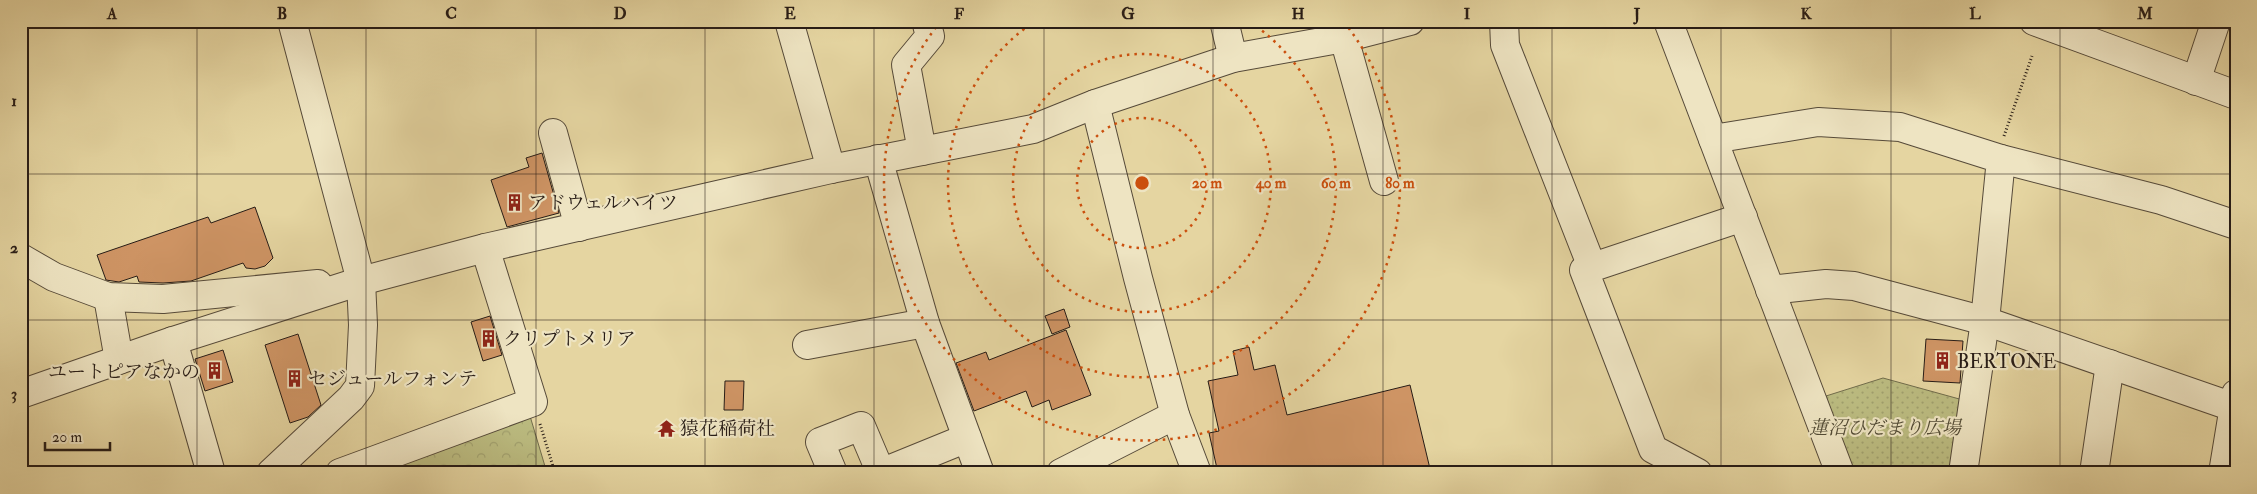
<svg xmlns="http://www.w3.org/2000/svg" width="2257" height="494" font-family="'IM FELL Double Pica','Noto Serif JP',serif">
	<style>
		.grass { fill: url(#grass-dots); stroke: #716c4b }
		.forest { fill: url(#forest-crowns); stroke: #716c4b }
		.building { fill: #ce9464; stroke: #271c16 }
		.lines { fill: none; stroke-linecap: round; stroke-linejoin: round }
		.minor-casing { stroke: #564a39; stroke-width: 30 }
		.path { stroke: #271c16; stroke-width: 3; stroke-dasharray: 1 2.5; stroke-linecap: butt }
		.minor { stroke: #eee4c2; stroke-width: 28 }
		.grid { fill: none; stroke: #271c16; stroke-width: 1; stroke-opacity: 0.55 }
		.ring { fill: none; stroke: #cb500e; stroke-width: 2.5; stroke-dasharray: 2.5 5 }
		.labels { text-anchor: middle; stroke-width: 4.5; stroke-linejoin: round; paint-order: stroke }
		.poi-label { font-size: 19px; fill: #271c16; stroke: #eee4c2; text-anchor: start }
		.park-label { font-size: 19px; font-style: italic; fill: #534c36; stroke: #eee4c2 }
		.centre { fill: #cb500e; stroke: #eee4c2; stroke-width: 2.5 }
		.ring-label { font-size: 15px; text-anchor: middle; font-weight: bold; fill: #cb500e; stroke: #eee4c2; stroke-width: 4.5; stroke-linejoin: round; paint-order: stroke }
		.neatline { fill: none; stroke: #271c16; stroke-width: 2 }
		.grid-label { font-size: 16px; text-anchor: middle; font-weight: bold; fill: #271c16 }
	</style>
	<defs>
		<pattern id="grass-dots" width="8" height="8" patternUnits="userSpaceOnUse" patternTransform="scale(1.25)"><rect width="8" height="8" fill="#bbbb80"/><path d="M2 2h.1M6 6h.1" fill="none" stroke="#a1a06e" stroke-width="1.8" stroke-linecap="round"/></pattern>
		<pattern id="forest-crowns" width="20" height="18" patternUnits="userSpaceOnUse" patternTransform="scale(1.25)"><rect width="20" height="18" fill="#bbbb80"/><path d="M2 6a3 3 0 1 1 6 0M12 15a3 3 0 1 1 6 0" fill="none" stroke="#a1a06e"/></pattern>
	</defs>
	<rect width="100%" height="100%" fill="#e5d5a1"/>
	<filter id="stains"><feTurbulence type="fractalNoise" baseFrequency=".004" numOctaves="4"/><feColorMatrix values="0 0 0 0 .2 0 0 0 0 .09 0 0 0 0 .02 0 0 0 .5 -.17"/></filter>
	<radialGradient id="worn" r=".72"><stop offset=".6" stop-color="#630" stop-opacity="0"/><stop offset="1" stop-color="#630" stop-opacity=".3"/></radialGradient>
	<path class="grass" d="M1883,378L1963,400L1952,473H1851L1826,396Z"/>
	<path class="forest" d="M530,416L547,473H360Z"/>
	<g class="building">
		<path d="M542,153L559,213L507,227L491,180L529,167L526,158Z"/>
		<path d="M255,207L273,258L265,266L255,269L246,268L243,263L191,281L163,283L139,282L137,276L119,282L106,280L97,255L208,217L211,223Z"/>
		<path d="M1064,309L1070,327L1052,334L1045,316Z"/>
		<path d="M490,316L502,355L483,361L471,322Z"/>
		<path d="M1066,330L1091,395L1052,410L1049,400L1032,407L1026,391L974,411L956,363L986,352L989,360Z"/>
		<path d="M298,334L321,405L308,417L290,423L265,345Z"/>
		<path d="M1926,339L1963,341L1960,383L1923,381Z"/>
		<path d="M1249,347L1254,370L1275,365L1287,415L1410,385L1431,473H1218L1209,433L1219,431L1208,381L1238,375L1233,351Z"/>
		<path d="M223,350L233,382L205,391L195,359Z"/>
		<path d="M725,381H744L743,410H724Z"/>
	</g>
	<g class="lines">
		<defs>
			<g id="minor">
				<path d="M789,21L831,169"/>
				<path d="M1224,21L1233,58"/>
				<path d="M1504,21L1505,45L1592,267"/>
				<path d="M1668,21L1840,473"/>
				<path d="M2034,21L2236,95"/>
				<path d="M1344,38L1384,181"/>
				<path d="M2196,81L2216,21"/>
				<path d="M1095,104L1138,278L1175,415L1197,473"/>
				<path d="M553,133L579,227"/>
				<path d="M1713,139L1818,122L1900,127L2001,159L1985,321L1963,473"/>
				<path d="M922,151L906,65L930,36L926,21"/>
				<path d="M878,159L925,323L980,473"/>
				<path d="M2001,159L2161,200L2236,225"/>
				<path d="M21,258L54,277L108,297L163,299L318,284"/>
				<path d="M1770,290L1826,284L1854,286L1985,321L2236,408"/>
				<path d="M108,297L119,360"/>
				<path d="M173,341L211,473"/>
				<path d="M807,345L925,323"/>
				<path d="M21,394L173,341L361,281L485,248L831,169L1033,129L1095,104L1233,58L1344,38L1410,21"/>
				<path d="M271,473L351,398L360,386L363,325L361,281L292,21"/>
				<path d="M340,473L533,402L485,248"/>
				<path d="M833,473L820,442L861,426L881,473L967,438"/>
				<path d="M1061,473L1175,415"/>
				<path d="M1698,473L1653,449L1584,270L1743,217"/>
				<path d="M2094,473L2110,364"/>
				<path d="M2223,473L2236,394"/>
			</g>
		</defs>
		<use href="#minor" class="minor-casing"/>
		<g class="path">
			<path d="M2004,136L2032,56"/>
			<path d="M540,424L555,473"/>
		</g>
		<use href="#minor" class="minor"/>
	</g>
	<path class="grid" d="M197,21V473M366,21V473M536,21V473M705,21V473M874,21V473M1044,21V473M1213,21V473M1383,21V473M1552,21V473M1721,21V473M1891,21V473M2060,21V473M21,174H2236M21,320H2236"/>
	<g class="ring">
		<circle cx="1142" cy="183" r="65"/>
		<circle cx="1142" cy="183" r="129"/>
		<path d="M1250 22A194 194 0 1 1 1034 22"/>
		<path d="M1344 22A258 258 0 1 1 940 22"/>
	</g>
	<defs>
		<symbol id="building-bare" viewBox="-9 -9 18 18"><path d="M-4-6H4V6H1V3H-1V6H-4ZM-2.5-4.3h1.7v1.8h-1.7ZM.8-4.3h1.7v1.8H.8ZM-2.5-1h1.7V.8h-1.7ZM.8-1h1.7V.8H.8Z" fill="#8f2418" stroke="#eee4c2" stroke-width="2.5" paint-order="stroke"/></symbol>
		<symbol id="temple-bare" viewBox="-9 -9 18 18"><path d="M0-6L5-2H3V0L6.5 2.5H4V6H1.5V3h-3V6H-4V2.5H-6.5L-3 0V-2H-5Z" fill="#8f2418" stroke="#eee4c2" stroke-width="2.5" paint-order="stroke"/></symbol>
	</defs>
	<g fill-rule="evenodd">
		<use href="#building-bare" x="502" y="190" width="25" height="25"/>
		<use href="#building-bare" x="476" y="326" width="25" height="25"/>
		<use href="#building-bare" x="1930" y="348" width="25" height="25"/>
		<use href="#building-bare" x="202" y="358" width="25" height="25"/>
		<use href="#building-bare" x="282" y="366" width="25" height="25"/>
		<use href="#temple-bare" x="654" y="416" width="25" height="25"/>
	</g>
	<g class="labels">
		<g class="poi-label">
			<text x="528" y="209">アドウェルハイツ</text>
			<text x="503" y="345">クリプトメリア</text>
			<text x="1957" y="368">BERTONE</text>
			<text x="200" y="378" text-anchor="end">ユートピアなかの</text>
			<text x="308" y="385">セジュールフォンテ</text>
			<text x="680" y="435">猿花稲荷社</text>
		</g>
		<g class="park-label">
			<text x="1885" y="434">蓮沼ひだまり広場</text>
		</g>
	</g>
	<circle cx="1142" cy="183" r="8" class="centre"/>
	<g class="ring-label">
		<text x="1207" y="188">20 m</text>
		<text x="1271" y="188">40 m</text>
		<text x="1336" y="188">60 m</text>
		<text x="1400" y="188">80 m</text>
	</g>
	<rect width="2257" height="494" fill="none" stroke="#e5d5a1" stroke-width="55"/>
	<path d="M45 442v8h65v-8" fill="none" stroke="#271c16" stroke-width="2.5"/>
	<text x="52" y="442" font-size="15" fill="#271c16" stroke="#eee4c2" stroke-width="4" paint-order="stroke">20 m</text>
	<rect x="28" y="28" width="2202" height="438" class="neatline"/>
	<g class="grid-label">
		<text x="112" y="19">A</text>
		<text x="282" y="19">B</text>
		<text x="451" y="19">C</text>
		<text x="620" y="19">D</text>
		<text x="790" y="19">E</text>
		<text x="959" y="19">F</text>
		<text x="1128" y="19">G</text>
		<text x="1298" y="19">H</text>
		<text x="1467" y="19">I</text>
		<text x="1637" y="19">J</text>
		<text x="1806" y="19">K</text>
		<text x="1975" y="19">L</text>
		<text x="2145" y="19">M</text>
		<text x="14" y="106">1</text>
		<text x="14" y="253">2</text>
		<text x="14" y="399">3</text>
	</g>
	<rect width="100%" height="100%" filter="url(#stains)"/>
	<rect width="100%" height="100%" fill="url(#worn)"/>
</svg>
